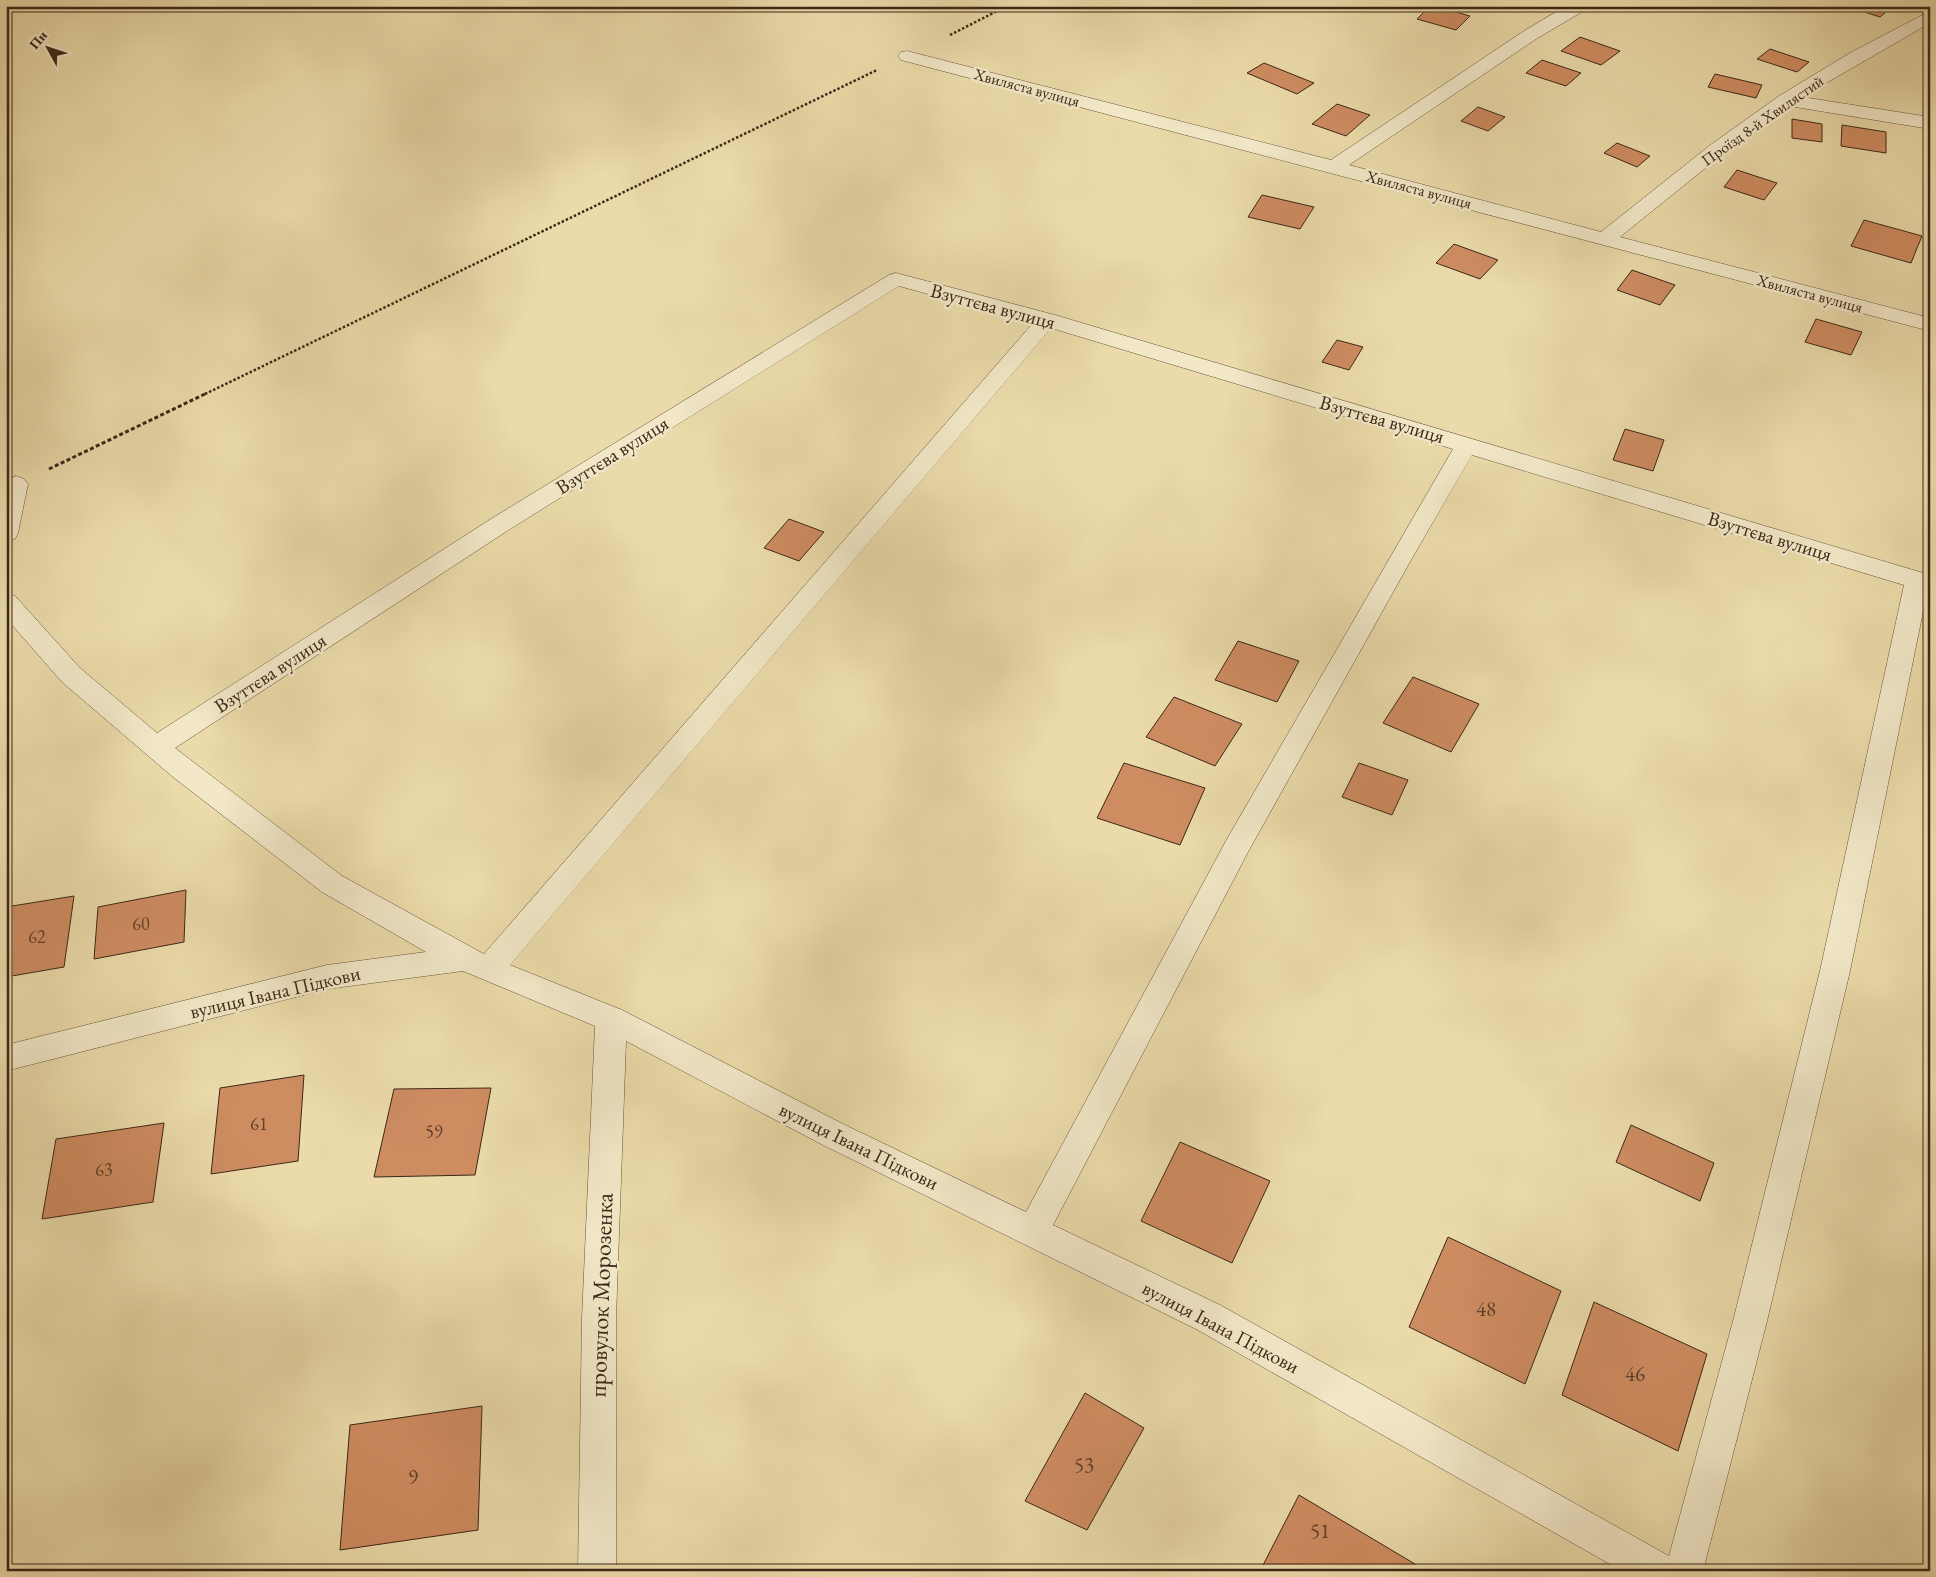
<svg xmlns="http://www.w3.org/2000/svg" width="1936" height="1577" font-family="'EB Garamond',serif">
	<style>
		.building { fill: #ce8c61; stroke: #3c2719 }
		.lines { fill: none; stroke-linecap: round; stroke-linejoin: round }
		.street-casing { stroke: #68543d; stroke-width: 1 }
		.path-far1 { stroke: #3c2719; stroke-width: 2.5; stroke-dasharray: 2.5 2; stroke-linecap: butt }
		.path { stroke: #3c2719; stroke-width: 3; stroke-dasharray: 4 2.5; stroke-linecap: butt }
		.street { fill: #f2e8c8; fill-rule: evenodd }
		.labels { text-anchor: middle; stroke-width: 5; stroke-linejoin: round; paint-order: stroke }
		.far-street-label { font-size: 16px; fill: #3c2719; stroke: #f2e8c8 }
		.number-label { font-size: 18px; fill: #60402b }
		.street-label { font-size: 20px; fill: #3c2719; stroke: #f2e8c8 }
		.near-number-label { font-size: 21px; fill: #60402b }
		.near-street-label { font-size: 24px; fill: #3c2719; stroke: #f2e8c8 }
	</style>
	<rect width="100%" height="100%" fill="#ebdbaa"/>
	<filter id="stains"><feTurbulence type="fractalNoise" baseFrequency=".004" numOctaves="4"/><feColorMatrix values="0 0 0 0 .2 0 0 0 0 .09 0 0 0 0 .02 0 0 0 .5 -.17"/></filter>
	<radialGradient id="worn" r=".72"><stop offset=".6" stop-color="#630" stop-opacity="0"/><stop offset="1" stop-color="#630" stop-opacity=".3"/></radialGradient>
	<g class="building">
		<path d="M1430,6H1435L1470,16L1456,30L1417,19Z"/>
		<path d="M1846,6H1890L1892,7L1880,17Z"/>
		<path d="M1580,37L1620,51L1601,65L1561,51Z"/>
		<path d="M1770,49L1809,62L1797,72L1757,59Z"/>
		<path d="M1542,60L1581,73L1566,86L1526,73Z"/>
		<path d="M1264,63L1314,83L1297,94L1247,73Z"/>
		<path d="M1715,74L1762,85L1756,98L1708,87Z"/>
		<path d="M1337,104L1370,115L1346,136L1312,124Z"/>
		<path d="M1478,107L1505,117L1488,131L1461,121Z"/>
		<path d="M1792,119L1822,124V142L1792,138Z"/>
		<path d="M1842,125L1886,132V153L1841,146Z"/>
		<path d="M1617,143L1650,156L1637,167L1604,153Z"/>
		<path d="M1737,170L1777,183L1764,200L1724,187Z"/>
		<path d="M1262,195L1314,207L1300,229L1248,217Z"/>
		<path d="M1864,220L1922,236L1911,263L1851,246Z"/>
		<path d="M1454,244L1498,260L1480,279L1436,263Z"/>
		<path d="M1632,270L1675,285L1660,305L1617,290Z"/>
		<path d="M1816,319L1862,332L1851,355L1805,342Z"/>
		<path d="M1337,340L1363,347L1349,370L1322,362Z"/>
		<path d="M1625,429L1664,440L1653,471L1613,460Z"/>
		<path d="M789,519L824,532L799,561L764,548Z"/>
		<path d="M1238,641L1299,661L1277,702L1215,680Z"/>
		<path d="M1413,677L1479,704L1451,752L1383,723Z"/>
		<path d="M1174,697L1242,724L1215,766L1146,737Z"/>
		<path d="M1124,763L1205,788L1180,845L1097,818Z"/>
		<path d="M1359,763L1408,780L1392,815L1342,797Z"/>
		<path d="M186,890L184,942L94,959L98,907Z"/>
		<path d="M74,896L64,967L6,977V907Z"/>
		<path d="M304,1075L298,1161L211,1174L220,1088Z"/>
		<path d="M491,1088L475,1175L374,1177L394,1089Z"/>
		<path d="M164,1123L153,1202L42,1219L56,1139Z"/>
		<path d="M1631,1125L1714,1163L1700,1201L1616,1162Z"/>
		<path d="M1180,1142L1270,1181L1232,1263L1141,1221Z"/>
		<path d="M1448,1237L1561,1291L1525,1384L1409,1327Z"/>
		<path d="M1594,1302L1707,1354L1678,1451L1562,1395Z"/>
		<path d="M1085,1393L1144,1428L1087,1530L1025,1501Z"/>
		<path d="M482,1406L478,1530L340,1550L350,1425Z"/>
		<path d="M1299,1495L1420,1567L1419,1571H1260Z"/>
	</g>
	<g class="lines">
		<defs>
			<g id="street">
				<path d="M1566,6H1587L1585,10L1536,39L1349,165L1601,232L1709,146L1779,96L1850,53L1930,11V23L1802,97L1930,117V129L1789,106L1723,154L1620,237L1930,318V331L901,60L898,56L901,52L907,51L1331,160L1524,31Z"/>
				<path d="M896,273L1055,315L1930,575V592H1927L1850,971L1767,1321L1703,1571H1622L1196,1329L821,1144L626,1041L616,1318V1571H578L582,1318L595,1026L463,971L327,989L6,1071V1045L327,965L426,952L322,892L173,777L62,682L6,618V593L15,596L80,668L157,733L491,519L889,275ZM899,286L1033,323L484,954L342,876L175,748L507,531ZM1051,328L1453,449L1227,839L1026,1212L843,1124L622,1010L510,965ZM1472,455L1904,585L1820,971L1733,1321L1669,1556L1220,1305L1053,1225L1248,852L1411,560Z"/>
				<path d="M16,476L24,479L28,484L18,533L15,539L6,541V481Z"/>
			</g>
		</defs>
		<use href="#street" class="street-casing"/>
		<g class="path-far1">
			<path d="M950,35L1007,6"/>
			<path d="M205,394L877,70"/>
		</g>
		<path class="path" d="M49,469L207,393"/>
		<use href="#street" class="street"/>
	</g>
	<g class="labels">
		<g class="far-street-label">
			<text transform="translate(1027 87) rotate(15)" y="6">Хвиляста вулиця</text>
			<text transform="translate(1762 120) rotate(-35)" y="6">Проїзд 8-й Хвилястий</text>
			<text transform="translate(1419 189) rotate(15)" y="6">Хвиляста вулиця</text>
			<text transform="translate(1810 293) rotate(15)" y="6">Хвиляста вулиця</text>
		</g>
		<g class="number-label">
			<text x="141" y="930">60</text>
			<text x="37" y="943">62</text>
			<text x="259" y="1130">61</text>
			<text x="434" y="1138">59</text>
			<text x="104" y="1176">63</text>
		</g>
		<g class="street-label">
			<text transform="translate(993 306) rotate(15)" y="7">Взуттєва вулиця</text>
			<text transform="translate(1382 419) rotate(16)" y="7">Взуттєва вулиця</text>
			<text transform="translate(612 455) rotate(-32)" y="7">Взуттєва вулиця</text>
			<text transform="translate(1770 536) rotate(17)" y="7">Взуттєва вулиця</text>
			<text transform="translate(270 673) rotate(-33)" y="7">Взуттєва вулиця</text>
			<text transform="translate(275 992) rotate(-13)" y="7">вулиця Івана Підкови</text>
			<text transform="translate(859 1146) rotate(26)" y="7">вулиця Івана Підкови</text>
			<text transform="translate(1221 1327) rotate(28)" y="7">вулиця Івана Підкови</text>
		</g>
		<g class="near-number-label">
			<text x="1486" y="1316">48</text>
			<text x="1635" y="1381">46</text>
			<text x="1084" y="1472">53</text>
			<text x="413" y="1484">9</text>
			<text x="1320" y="1538">51</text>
		</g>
		<g class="near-street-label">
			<text transform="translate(601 1295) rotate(-88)" y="8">провулок Морозенка</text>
		</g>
	</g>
	<rect width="1936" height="1577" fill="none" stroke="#ebdbaa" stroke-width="25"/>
	<rect x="8" y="8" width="1921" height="1562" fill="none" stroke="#3c2719" stroke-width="2.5"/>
	<rect x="12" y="12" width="1911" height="1552" fill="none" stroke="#3c2719"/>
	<g transform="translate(48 48) rotate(310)" stroke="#f2e8c8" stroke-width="4" paint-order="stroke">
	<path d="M0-4L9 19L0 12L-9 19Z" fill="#3c2719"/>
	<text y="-8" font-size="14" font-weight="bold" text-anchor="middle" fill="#3c2719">Пн</text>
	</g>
	<rect width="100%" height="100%" filter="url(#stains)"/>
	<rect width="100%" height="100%" fill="url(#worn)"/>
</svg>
